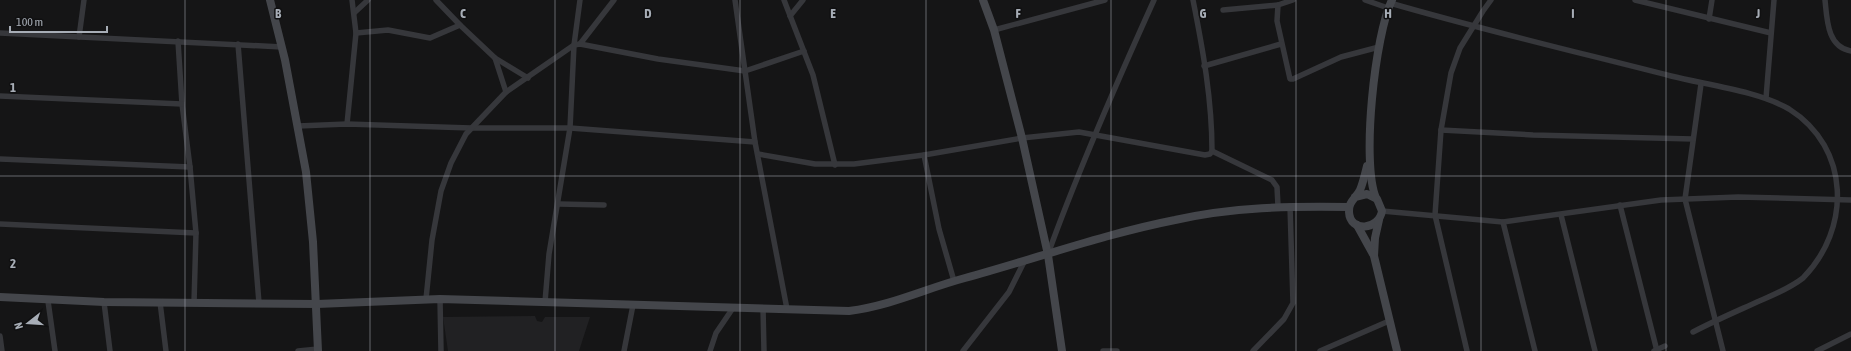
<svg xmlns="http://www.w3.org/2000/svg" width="1851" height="351" font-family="'Asap Condensed',sans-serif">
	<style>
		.built { fill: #212123 }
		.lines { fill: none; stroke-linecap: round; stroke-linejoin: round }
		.street { stroke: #36373b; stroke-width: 5.5 }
		.secondary { stroke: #44464b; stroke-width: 8 }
		.grid { fill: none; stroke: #a7adb6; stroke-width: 1; stroke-opacity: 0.55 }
		.grid-label { font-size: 13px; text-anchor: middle; font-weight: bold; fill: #a7adb6; stroke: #101011; stroke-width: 3; stroke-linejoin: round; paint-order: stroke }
	</style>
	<rect width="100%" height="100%" fill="#151516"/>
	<path class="built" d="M535,316L537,321L542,322L545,317H590L579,351H448L443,317Z"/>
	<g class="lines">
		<g class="street">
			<path d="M436,0L460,25"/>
			<path d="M735,0L755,142L787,309"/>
			<path d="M784,0L813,75L835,165"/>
			<path d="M1293,0L1278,5L1277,21L1290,79H1293L1341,57L1379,47"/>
			<path d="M1365,0L1388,8"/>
			<path d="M1635,0L1771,33"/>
			<path d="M1825,0C1827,19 1827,47 1851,51"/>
			<path d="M1390,3C1483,30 1577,52 1671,76C1707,85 1758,91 1789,109C1851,148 1851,229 1803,278C1789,289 1773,295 1757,302C1735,312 1714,321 1693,332"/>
			<path d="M1223,10L1278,5"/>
			<path d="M354,13L368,0"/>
			<path d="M790,16L803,0"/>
			<path d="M1709,19L1712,0"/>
			<path d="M994,30L1105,0"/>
			<path d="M0,33L282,47"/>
			<path d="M356,33L388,30L430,38L460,25L495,58L528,78"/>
			<path d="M79,37L84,0"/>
			<path d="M178,41L182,104L190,167L196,233L194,303"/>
			<path d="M238,44L259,303"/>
			<path d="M580,44L614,0"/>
			<path d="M495,58L506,92"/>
			<path d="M1204,66L1281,44"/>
			<path d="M1701,84L1685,199L1723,351"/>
			<path d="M0,96L182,104"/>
			<path d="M1766,98L1774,0"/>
			<path d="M347,124L356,33L352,0"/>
			<path d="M298,126L347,124L471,128H570L755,142"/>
			<path d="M1441,130L1533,135L1693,139"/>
			<path d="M1212,151L1272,180L1277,187L1278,206"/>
			<path d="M758,154L815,164H854L924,155L1022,138L1079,132L1205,155L1210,154L1212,151C1212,100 1203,50 1193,0"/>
			<path d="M924,155L939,229L954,281"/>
			<path d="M0,159L190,167"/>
			<path d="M559,204L604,205"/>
			<path d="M1620,205L1657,351"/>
			<path d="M1382,211L1503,222L1661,200L1738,197L1851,200"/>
			<path d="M1561,215L1595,351"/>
			<path d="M1503,222L1535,351"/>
			<path d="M0,224L196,233"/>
			<path d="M1048,254C1079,168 1116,84 1154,0"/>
			<path d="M426,299L432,240L441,191L451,163L466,134L506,92L574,45L580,44L658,59L745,71L804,51"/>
			<path d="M440,299L441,351"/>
			<path d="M48,301L55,351"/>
			<path d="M104,302L110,351"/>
			<path d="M160,302L166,351"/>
			<path d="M545,302L549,254L570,128L574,45L580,0"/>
			<path d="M763,308L764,351"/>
			<path d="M0,336L2,351"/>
			<path d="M298,351L318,349"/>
			<path d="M624,351L633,305"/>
			<path d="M710,351L716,333L733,308"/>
			<path d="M963,351L1009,292L1024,262"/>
			<path d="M1103,351H1117"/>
			<path d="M1253,351L1284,319L1293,303L1290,206"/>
			<path d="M1320,351L1389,321"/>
			<path d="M1467,351L1435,215L1441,130L1451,73L1460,48L1483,11L1491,0"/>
			<path d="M1654,351L1665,346"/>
			<path d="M1817,351L1851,334"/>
		</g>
		<g class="secondary">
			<path d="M270,0L285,60L306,172L313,242L318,351"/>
			<path d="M983,0L994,30L1022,138L1048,255L1062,351"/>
			<path d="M1355,197L1367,194L1377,199L1382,211C1379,230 1350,233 1349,212C1348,202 1356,198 1360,190C1363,183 1365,174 1367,166"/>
			<path d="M1376,198C1361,163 1375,34 1392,0"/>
			<path d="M1379,220L1375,238L1374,256L1397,351"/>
			<path d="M1357,225L1373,254"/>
			<path d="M0,297L104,302L317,304L440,299L849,311C893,305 924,289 965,278C1035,259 1104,234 1175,220C1233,207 1290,206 1349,207"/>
		</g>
	</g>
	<path class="grid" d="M185,0V351M370,0V351M555,0V351M740,0V351M926,0V351M1111,0V351M1296,0V351M1481,0V351M1666,0V351M0,176H1851"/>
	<g class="grid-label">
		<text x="278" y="18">B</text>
		<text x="463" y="18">C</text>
		<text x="648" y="18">D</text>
		<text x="833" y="18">E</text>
		<text x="1018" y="18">F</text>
		<text x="1203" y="18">G</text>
		<text x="1388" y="18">H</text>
		<text x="1573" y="18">I</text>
		<text x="1758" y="18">J</text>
		<text x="13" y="92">1</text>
		<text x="13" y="268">2</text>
	</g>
	<g transform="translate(28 323) rotate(253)" stroke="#101011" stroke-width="3" paint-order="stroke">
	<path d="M0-3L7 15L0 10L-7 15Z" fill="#a7adb6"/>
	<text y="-6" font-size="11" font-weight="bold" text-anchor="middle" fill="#a7adb6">N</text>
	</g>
	<path d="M10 26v6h97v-6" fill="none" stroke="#a7adb6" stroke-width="2"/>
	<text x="16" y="26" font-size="12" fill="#a7adb6" stroke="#101011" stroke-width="3" paint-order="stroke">100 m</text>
</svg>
